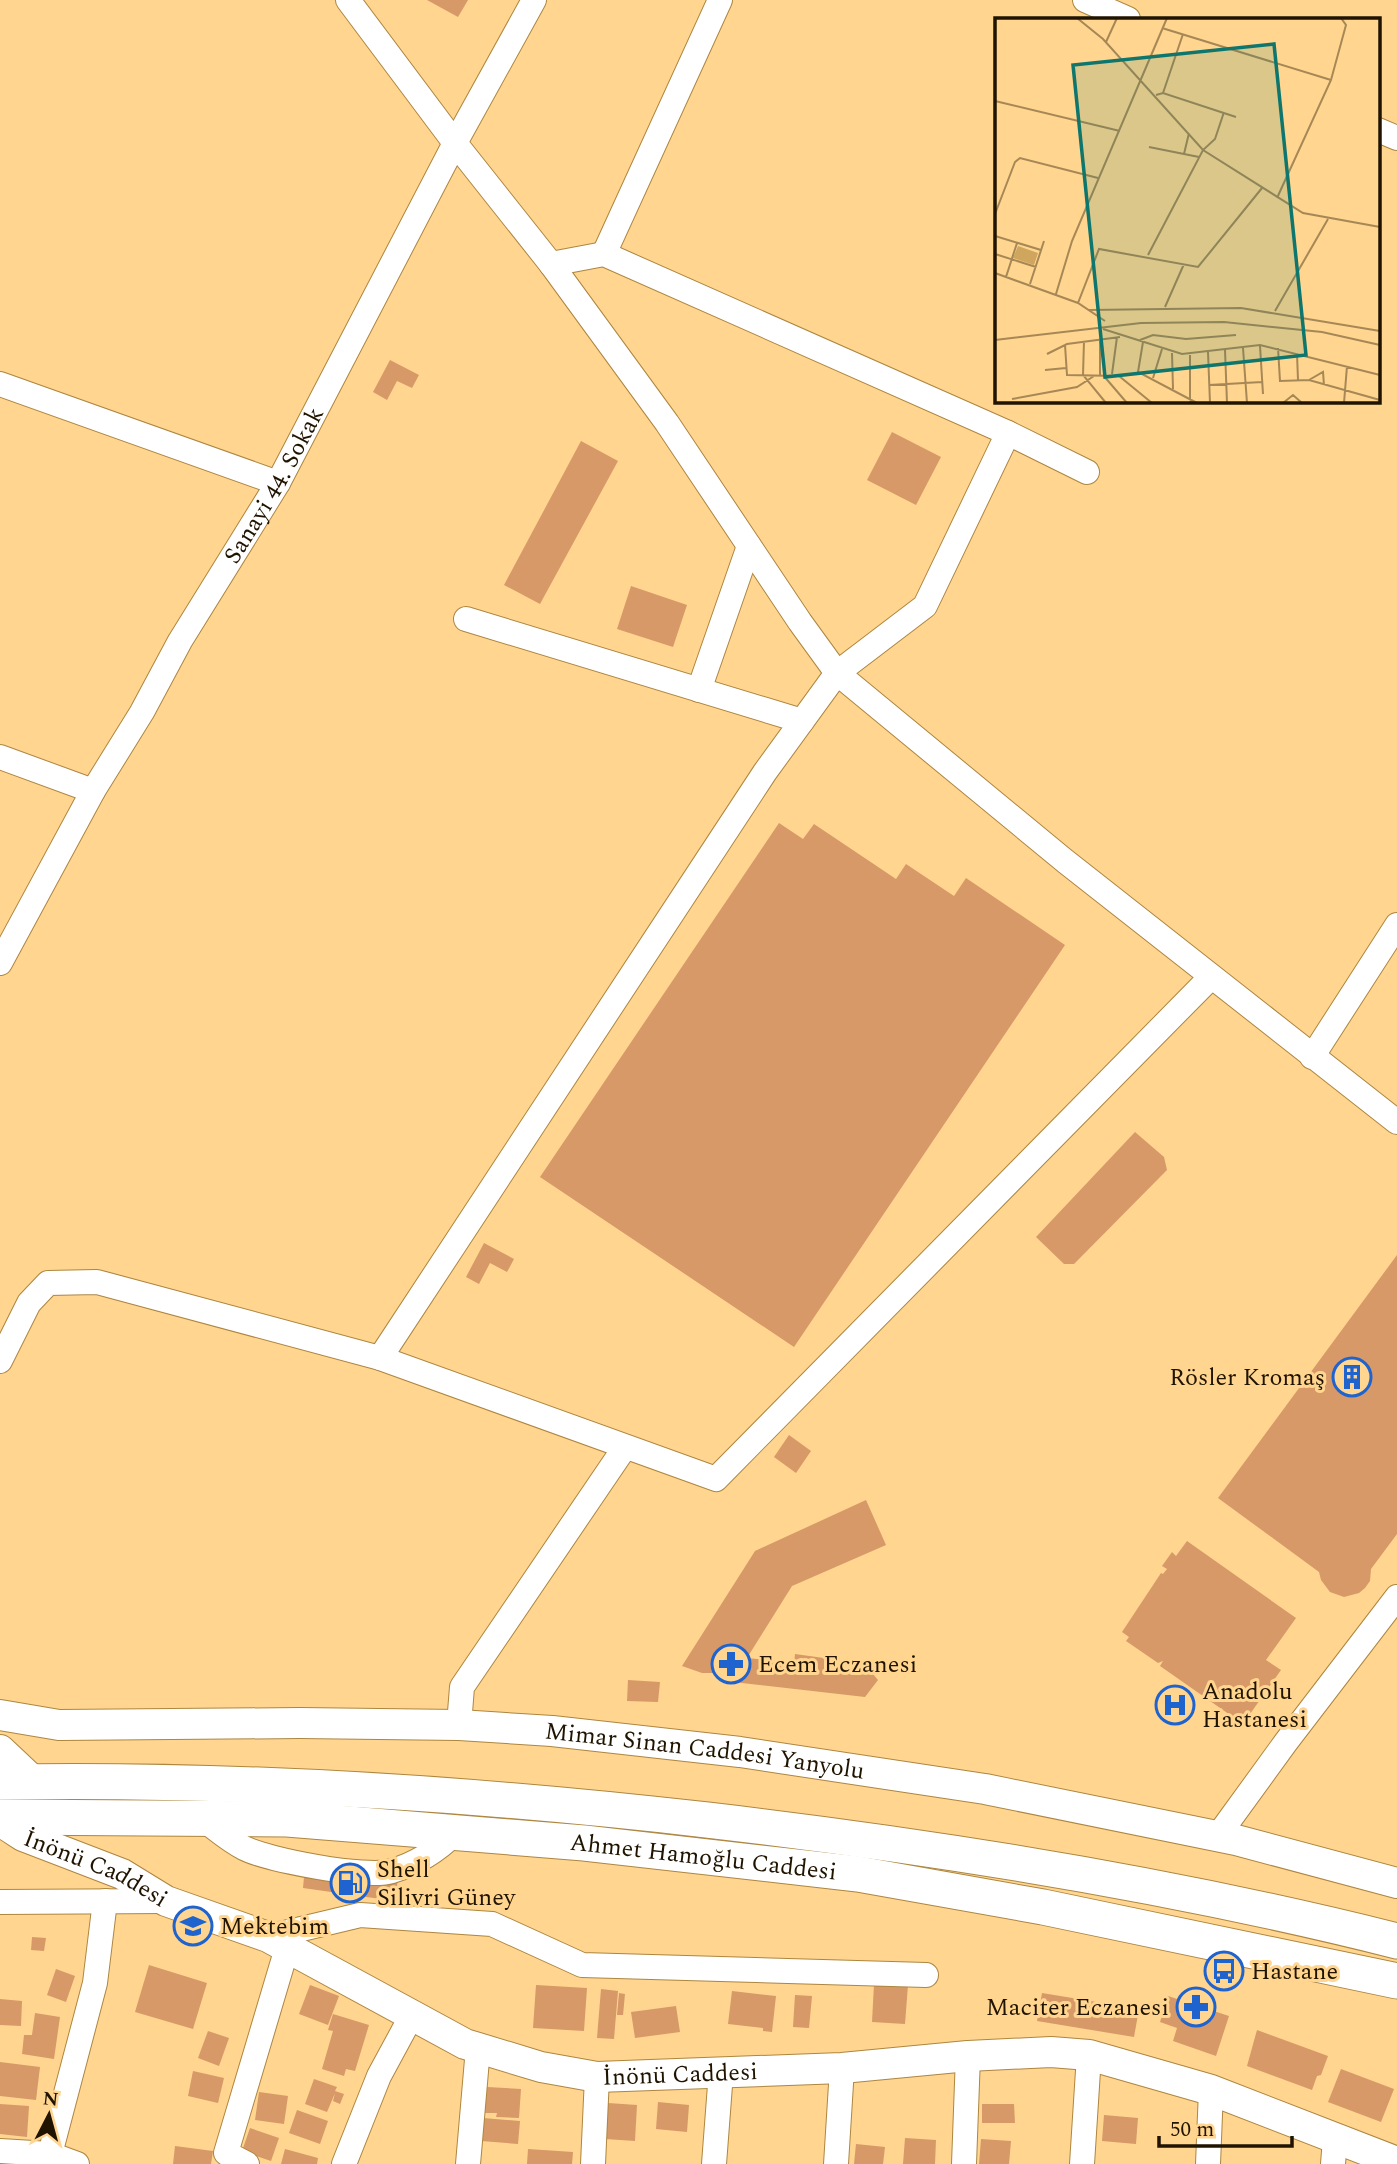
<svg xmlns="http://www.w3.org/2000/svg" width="1397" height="2164" font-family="Spectral,serif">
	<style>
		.building { fill: #d79967 }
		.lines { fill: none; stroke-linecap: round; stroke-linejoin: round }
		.minor-casing { stroke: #ad8640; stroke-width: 26 }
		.major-casing { stroke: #ad8640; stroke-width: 32 }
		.highway-casing { stroke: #ad8640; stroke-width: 37 }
		.minor { stroke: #fff; stroke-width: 24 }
		.major { stroke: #fff; stroke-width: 30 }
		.highway { stroke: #fff; stroke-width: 35 }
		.labels { text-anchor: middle; stroke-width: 6; stroke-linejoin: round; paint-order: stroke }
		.street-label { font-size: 24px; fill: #201401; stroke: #ffd58f }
		.poi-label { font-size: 24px; fill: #201401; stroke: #ffd58f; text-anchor: start }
		.inset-road { fill: none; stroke: #a68856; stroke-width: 2 }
		.view { fill: #0f766e; fill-opacity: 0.15; stroke: #0f766e; stroke-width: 3.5 }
		.inset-edge { fill: none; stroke: #201401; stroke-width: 3.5 }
	</style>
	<rect width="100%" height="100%" fill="#ffd58f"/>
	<g class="building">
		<path d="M427,0H468L458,17Z"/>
		<path d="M390,360L419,375L412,388L397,381L387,400L373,392Z"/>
		<path d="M892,432L941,457L916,505L867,480Z"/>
		<path d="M581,441L618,461L540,604L504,585Z"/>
		<path d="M631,586L687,605L673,647L617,629Z"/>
		<path d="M779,823L803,839L814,824L896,879L906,864L954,896L966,878L1065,945L794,1347L540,1177Z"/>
		<path d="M1135,1132L1164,1157L1167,1170L1074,1264H1064L1036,1237Z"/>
		<path d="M484,1243L514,1259L507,1272L490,1263L479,1284L466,1277Z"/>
		<path d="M1397,1255V1534L1371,1569L1370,1581L1365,1588L1359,1593L1344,1597L1330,1592L1321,1580L1319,1572L1218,1498Z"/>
		<path d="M789,1435L811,1451L796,1473L774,1457Z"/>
		<path d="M866,1500L886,1545L792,1586L747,1658L794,1663L795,1654L831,1659L830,1668L872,1673L878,1680L865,1697L733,1682L719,1673H702L682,1666L755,1551Z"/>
		<path d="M1187,1541L1296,1618L1266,1660L1281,1670L1243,1724L1160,1666L1163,1661L1158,1663L1126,1641L1129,1637L1122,1632L1161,1573L1163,1574L1167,1569L1162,1566L1172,1552L1176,1556Z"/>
		<path d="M628,1680L660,1682L658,1702L627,1701Z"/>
		<path d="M305,1866L398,1879L395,1901L303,1888Z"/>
		<path d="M32,1937L46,1938L44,1951L31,1950Z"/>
		<path d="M149,1965L207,1983L193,2029L135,2012Z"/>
		<path d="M56,1969L75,1976L66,2002L47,1995Z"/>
		<path d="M874,1984L908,1985L905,2024L872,2022Z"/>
		<path d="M310,1985L339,1996L328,2025L299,2014Z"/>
		<path d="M536,1985L587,1988L584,2031L533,2028Z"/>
		<path d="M601,1989L618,1991L614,2039L597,2038Z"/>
		<path d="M732,1991L776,1996L772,2032L763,2031V2028L728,2024Z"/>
		<path d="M619,1993L625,1994L623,2015H617Z"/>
		<path d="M1042,1993L1139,2009L1134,2037L1037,2021Z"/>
		<path d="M795,1995L812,1996L809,2028L793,2027Z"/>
		<path d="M1168,1996L1229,2016L1216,2056L1173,2041L1177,2028L1160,2022Z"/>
		<path d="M0,1999L22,2001L21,2026L0,2025Z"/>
		<path d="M676,2006L680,2032L635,2038L631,2012Z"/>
		<path d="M35,2013L60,2017L54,2059L22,2054L24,2035H32Z"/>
		<path d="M333,2014L369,2025L355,2071L346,2069L344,2076L322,2069L333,2031L328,2030Z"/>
		<path d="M1257,2030L1328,2056L1321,2075L1317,2076L1312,2090L1247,2066Z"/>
		<path d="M208,2031L229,2038L219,2066L198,2058Z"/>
		<path d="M0,2062L40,2067L36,2100L0,2096Z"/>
		<path d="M1341,2069L1394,2089L1381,2122L1328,2102Z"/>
		<path d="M193,2071L224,2078L218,2103L188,2096Z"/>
		<path d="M314,2079L337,2087L335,2091L344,2094L340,2104L333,2101L335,2093L327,2112L305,2104Z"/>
		<path d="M487,2087L521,2089L519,2118L496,2117L497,2113H485Z"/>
		<path d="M259,2092L288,2096L284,2124L255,2120Z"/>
		<path d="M658,2102L689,2105L687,2132L656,2129Z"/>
		<path d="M608,2103L637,2105L635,2141L605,2139Z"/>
		<path d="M0,2104L29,2106L27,2137L0,2134Z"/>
		<path d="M982,2104H1014L1015,2123H982Z"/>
		<path d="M297,2110L328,2121L320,2144L289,2133Z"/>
		<path d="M1104,2115L1138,2118L1136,2144L1102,2141Z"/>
		<path d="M483,2118L520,2121L518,2144L481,2141Z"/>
		<path d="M250,2128L279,2138L271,2161L242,2151Z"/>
		<path d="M905,2138L936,2140L935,2164H903Z"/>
		<path d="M981,2139L1011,2141L1009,2164H979Z"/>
		<path d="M856,2144L885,2147L883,2164H854Z"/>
		<path d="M175,2146L213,2151L211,2164H173Z"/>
		<path d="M285,2149L318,2158L317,2164H281Z"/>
		<path d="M528,2149L573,2152L572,2164H527Z"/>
	</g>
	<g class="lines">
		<defs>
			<g id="minor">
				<path d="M348,0L455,143L551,264L667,423L800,622L837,673L1065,861L1397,1122"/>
				<path d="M1085,0L1128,19"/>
				<path d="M1378,130L1397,138"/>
				<path d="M604,254L720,0"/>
				<path d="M551,264L604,254L1008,433L1087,472"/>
				<path d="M0,384L278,483"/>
				<path d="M466,619L802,721"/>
				<path d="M699,690L749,546"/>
				<path d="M0,757L93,791"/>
				<path id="s1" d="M0,963L93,791L142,712L180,641L278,483L455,143L534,0"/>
				<path d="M1312,1057L1397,925"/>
				<path d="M380,1358L765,772L837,673L925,606L1008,433"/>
				<path d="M0,1361L29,1303L48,1283L97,1282L380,1358L716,1479L1211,977"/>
				<path d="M459,1725L462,1687L625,1447"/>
				<path d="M200,1817C214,1827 228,1840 244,1848C268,1860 367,1879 392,1871C416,1864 439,1849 456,1832"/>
				<path d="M1217,1837L1286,1742L1397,1597"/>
				<path d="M0,1902L166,1901"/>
				<path d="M268,1937L360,1915L492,1924L582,1965L926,1975"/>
				<path d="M0,2151L50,2154L77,2164"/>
				<path d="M50,2154L95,1983L105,1901"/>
				<path d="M247,2164L226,2153L287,1948"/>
				<path d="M344,2164L379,2076L412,2015"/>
				<path d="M468,2164L478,2048"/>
				<path d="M593,2164L597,2077"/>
				<path d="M714,2164L721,2072"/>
				<path d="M836,2164L842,2068"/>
				<path d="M964,2164L968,2056"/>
				<path d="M1082,2164L1089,2055"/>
				<path d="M1208,2164L1211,2090"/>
				<path d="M1333,2164L1335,2139"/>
			</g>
			<g id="major">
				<path id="s2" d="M0,1715L59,1725L300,1723L459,1725L552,1731L740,1752L985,1789L1236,1840L1397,1883"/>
				<path d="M0,1750L34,1782"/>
				<path id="s3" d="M0,1821L23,1836L122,1874L166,1901L268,1937L465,2044L541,2067L597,2077L842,2068L968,2056L1051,2052L1089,2055L1211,2090L1397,2162"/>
			</g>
			<g id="highway">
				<path d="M0,1782C238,1778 471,1793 707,1820C939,1847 1171,1884 1397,1941"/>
				<path id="s4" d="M0,1817L287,1819L584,1843L858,1874L1043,1907L1397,1981"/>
			</g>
		</defs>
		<use href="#minor" class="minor-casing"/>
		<use href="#major" class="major-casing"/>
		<use href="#highway" class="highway-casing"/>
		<use href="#minor" class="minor"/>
		<use href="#major" class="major"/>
		<use href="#highway" class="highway"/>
	</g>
	<defs>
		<symbol id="building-ring" viewBox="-11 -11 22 22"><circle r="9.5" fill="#ffd58f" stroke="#1f63cf" stroke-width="1.5"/><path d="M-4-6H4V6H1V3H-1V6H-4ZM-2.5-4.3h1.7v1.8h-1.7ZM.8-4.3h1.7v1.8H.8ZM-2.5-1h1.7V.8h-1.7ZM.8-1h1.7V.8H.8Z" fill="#1f63cf"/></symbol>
		<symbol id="pharmacy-ring" viewBox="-11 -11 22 22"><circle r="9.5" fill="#ffd58f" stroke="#1f63cf" stroke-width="1.5"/><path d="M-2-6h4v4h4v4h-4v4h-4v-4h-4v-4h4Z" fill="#1f63cf"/></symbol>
		<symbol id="hospital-ring" viewBox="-11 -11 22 22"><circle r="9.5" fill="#ffd58f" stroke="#1f63cf" stroke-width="1.5"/><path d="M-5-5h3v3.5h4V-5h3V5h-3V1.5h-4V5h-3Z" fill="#1f63cf"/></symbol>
		<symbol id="fuel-ring" viewBox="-11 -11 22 22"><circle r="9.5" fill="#ffd58f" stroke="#1f63cf" stroke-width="1.5"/><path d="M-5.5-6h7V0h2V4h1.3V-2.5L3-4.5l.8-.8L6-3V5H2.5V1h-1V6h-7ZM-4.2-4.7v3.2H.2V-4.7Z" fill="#1f63cf"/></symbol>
		<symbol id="school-ring" viewBox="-11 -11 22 22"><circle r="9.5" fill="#ffd58f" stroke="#1f63cf" stroke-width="1.5"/><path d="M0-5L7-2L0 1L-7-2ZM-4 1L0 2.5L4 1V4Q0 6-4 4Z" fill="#1f63cf"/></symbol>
		<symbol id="bus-ring" viewBox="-11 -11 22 22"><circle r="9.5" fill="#ffd58f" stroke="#1f63cf" stroke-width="1.5"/><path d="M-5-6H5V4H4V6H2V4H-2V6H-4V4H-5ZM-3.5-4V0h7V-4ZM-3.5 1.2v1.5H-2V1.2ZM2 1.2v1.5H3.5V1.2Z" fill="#1f63cf"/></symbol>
	</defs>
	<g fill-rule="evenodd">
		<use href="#building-ring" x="1330" y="1355" width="44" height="44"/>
		<use href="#pharmacy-ring" x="709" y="1642" width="44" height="44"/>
		<use href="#hospital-ring" x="1153" y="1683" width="44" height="44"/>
		<use href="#fuel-ring" x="328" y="1861" width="44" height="44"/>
		<use href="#school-ring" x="171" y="1904" width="44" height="44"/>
		<use href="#bus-ring" x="1202" y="1949" width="44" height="44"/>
		<use href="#pharmacy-ring" x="1174" y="1985" width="44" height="44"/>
	</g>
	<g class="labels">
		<g class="street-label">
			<text dy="8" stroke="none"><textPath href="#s1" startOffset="551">Sanayi 44. Sokak</textPath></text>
			<text dy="8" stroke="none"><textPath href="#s2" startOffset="707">Mimar Sinan Caddesi Yanyolu</textPath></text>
			<text dy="8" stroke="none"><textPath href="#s4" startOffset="705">Ahmet Hamoğlu Caddesi</textPath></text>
			<text dy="8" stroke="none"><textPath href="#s3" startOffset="107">İnönü Caddesi</textPath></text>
			<text dy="8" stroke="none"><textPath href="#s3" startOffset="737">İnönü Caddesi</textPath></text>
		</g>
		<g class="poi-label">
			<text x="1325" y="1385" text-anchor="end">Rösler Kromaş</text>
			<text x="758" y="1672">Ecem Eczanesi</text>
			<text x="1202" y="1699">Anadolu<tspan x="1202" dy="28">Hastanesi</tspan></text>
			<text x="377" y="1877">Shell<tspan x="377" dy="28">Silivri Güney</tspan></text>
			<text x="220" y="1934">Mektebim</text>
			<text x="1251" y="1979">Hastane</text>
			<text x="1169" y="2015" text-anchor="end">Maciter Eczanesi</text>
		</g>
	</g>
	<g transform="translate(995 18)">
		<rect width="385" height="385" fill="#ffd58f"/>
		<path d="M23,228L43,235L39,247L18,240Z" fill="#d0a55d"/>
		<path class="inset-road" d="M82,0L108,21L208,132L308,195L385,209M167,10L336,62M111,24L122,0M168,75L188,16M161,77L168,75L241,99M0,83L125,113M154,129L204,139M189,136L194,115M282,180L336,62L351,7L346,0M0,196L20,144L25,140L103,160M0,218L46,232M0,236L41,249M153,237L208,132L220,121L229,94M0,255L83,285L110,303M11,259L22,225M35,266L49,223M61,276L77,223L172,0M83,285L104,231L203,249L267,170M170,289L189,246M94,292L246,290L385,313M280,293L333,201M108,311L187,336L265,327L385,357M0,322L146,305L229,304L327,314L385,327M145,322L158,317L191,321L241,317M89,323L88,357L111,385M148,324L143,354L202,385M70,327L72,357L124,358L157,385M265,328L268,376M248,330L252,385M283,330L285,363L314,362L385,382M230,332L232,385M213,334L215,385M177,335L178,371M52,336L72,326L125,319M302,336L303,362M50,352L71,350M117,356L122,319M105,357V321M108,357L132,385M158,360L167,331M314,362L328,354L329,367M214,367L267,364M17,381L82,369L99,358M195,385V337M288,385L298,377L307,385M349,385L352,348"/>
		<path class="view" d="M279,26L311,337L110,359L78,47Z"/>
		<rect width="385" height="385" class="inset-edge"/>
	</g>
	<g transform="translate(49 2115) rotate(6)" stroke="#ffd58f" stroke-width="5" paint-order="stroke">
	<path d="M0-5L12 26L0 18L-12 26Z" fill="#201401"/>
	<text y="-10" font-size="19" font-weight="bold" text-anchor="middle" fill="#201401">N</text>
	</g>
	<path d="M1159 2136v10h133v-10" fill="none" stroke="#201401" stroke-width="3.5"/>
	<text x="1170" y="2136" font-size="21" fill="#201401" stroke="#ffd58f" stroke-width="5" paint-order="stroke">50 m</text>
</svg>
